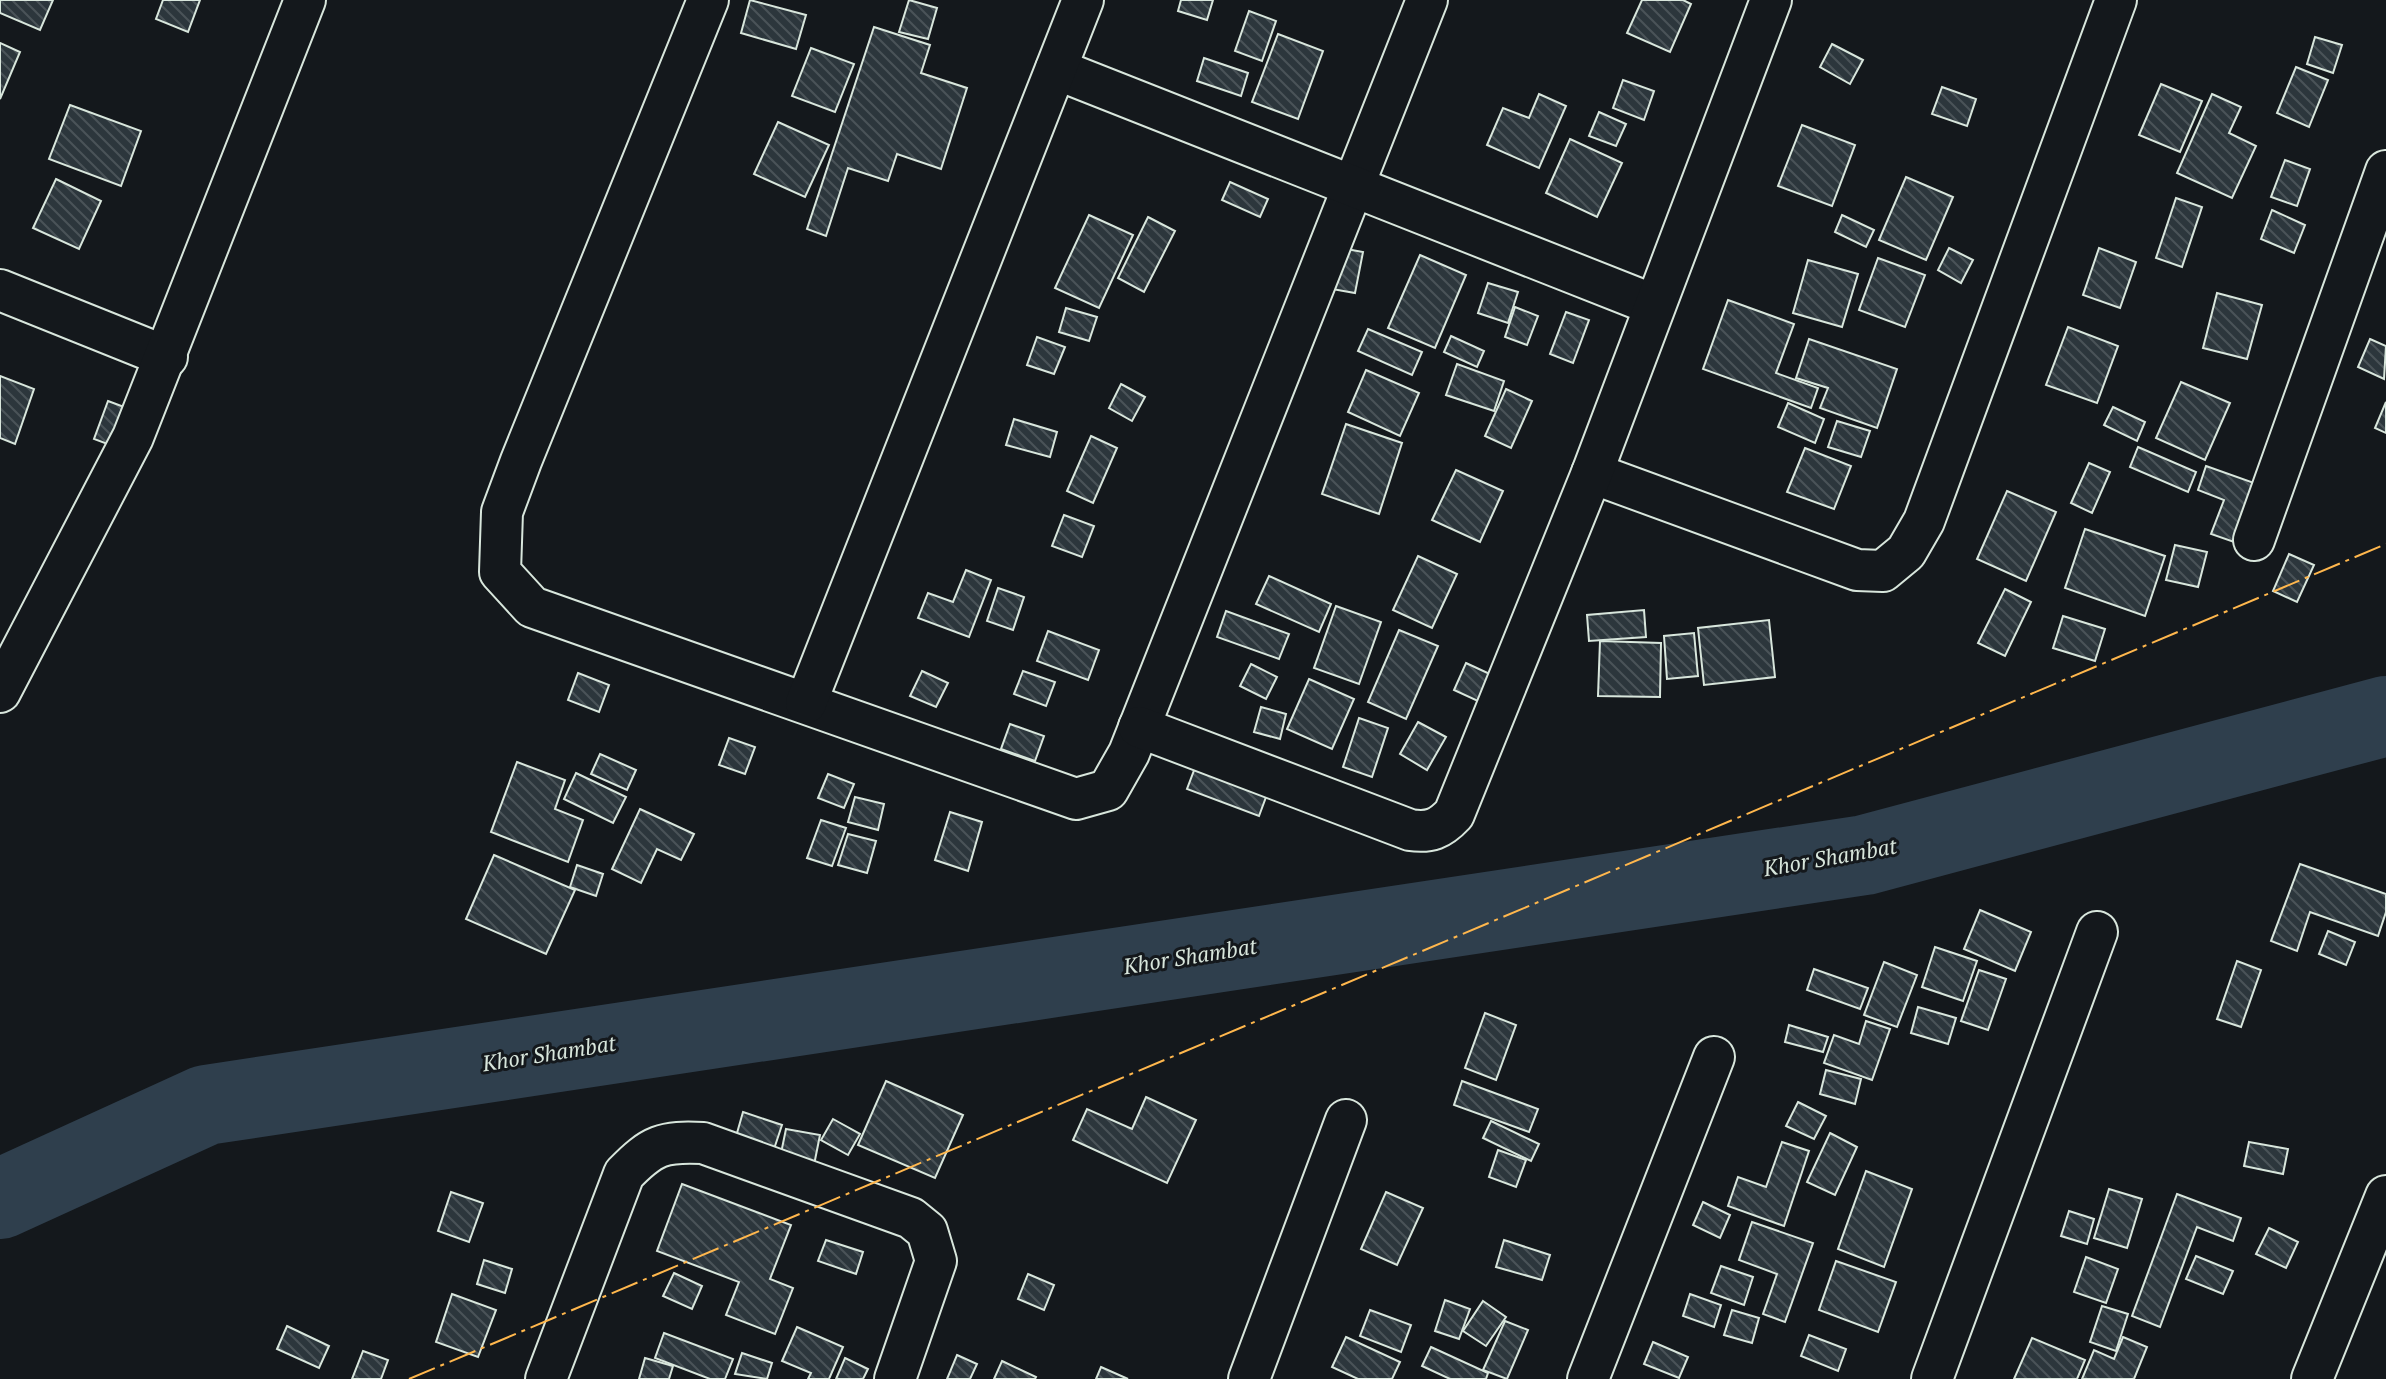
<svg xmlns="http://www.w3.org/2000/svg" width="2386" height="1379" font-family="'PT Serif',serif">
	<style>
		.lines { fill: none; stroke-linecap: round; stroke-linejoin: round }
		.river { stroke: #2f3f4d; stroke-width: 80 }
		.building { fill: url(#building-back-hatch); stroke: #d8e6dc; stroke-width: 2 }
		.minor-casing { stroke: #d8e6dc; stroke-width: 44 }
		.minor { stroke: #14181c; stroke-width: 40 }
		.power { stroke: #ffb74d; stroke-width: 2; stroke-dasharray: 28 6 4 6; stroke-linecap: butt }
		.labels { text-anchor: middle; stroke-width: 6; stroke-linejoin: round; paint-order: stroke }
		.water-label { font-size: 22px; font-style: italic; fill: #d8e6dc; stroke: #14181c }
	</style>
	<defs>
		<pattern id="building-back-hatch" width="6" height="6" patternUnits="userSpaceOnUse" patternTransform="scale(2)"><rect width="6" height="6" fill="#2c363c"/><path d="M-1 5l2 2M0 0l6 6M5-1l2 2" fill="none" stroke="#4a5358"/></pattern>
	</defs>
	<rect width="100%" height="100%" fill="#14181c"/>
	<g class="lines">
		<path class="river" d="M0,1199L206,1105L1865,855L2386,716"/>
	</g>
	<g class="building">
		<path d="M0,0H53L40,30L0,13Z"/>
		<path d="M163,0H200L188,32L156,19Z"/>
		<path d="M750,0L806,15L796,49L741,33Z"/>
		<path d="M909,0L937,8L928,39L899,32Z"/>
		<path d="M1181,0H1213L1207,20L1178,11Z"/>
		<path d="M1642,0H1683L1691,4L1670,52L1627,33Z"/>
		<path d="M1249,11L1276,21L1262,61L1235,51Z"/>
		<path d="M874,27L930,45L921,73L967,88L941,169L897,154L888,181L848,168L826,236L807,229Z"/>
		<path d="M1278,34L1323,51L1298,119L1252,102Z"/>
		<path d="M2315,37L2342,45L2333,73L2307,64Z"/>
		<path d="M0,43L20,52L0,99Z"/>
		<path d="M1832,44L1863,60L1850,84L1820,67Z"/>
		<path d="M811,48L854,64L835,112L792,96Z"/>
		<path d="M1204,58L1248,73L1241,96L1197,81Z"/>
		<path d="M2296,67L2328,80L2309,127L2277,113Z"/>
		<path d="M1623,80L1654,91L1644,120L1613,108Z"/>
		<path d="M2161,84L2202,101L2180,152L2139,135Z"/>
		<path d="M1942,87L1976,99L1967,126L1932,114Z"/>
		<path d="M1539,94L1566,106L1539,168L1487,145L1503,108L1529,118Z"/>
		<path d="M2212,94L2241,107L2229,133L2256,146L2232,198L2177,173Z"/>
		<path d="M70,105L141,131L121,186L49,159Z"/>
		<path d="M1599,112L1626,124L1616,146L1589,136Z"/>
		<path d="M778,122L829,145L805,197L754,174Z"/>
		<path d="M1802,125L1855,145L1832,206L1778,186Z"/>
		<path d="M1570,139L1622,163L1597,217L1546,193Z"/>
		<path d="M2285,160L2310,169L2297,206L2271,197Z"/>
		<path d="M1906,177L1953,197L1926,260L1879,240Z"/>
		<path d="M56,179L101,201L79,249L33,228Z"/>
		<path d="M1230,182L1268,199L1260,217L1222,200Z"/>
		<path d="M2176,198L2202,207L2182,267L2156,258Z"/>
		<path d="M2272,210L2305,225L2294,253L2261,239Z"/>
		<path d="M1089,215L1133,235L1099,308L1055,288Z"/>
		<path d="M1842,215L1874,230L1866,247L1835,232Z"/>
		<path d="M1148,217L1175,231L1144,292L1118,278Z"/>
		<path d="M1341,248L1363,252L1355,293L1332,289Z"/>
		<path d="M1949,248L1973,260L1961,283L1938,270Z"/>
		<path d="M2099,248L2136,262L2120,308L2083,295Z"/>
		<path d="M1420,255L1466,275L1435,348L1388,328Z"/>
		<path d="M1878,258L1925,275L1905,327L1859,310Z"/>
		<path d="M1808,260L1858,274L1842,327L1793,313Z"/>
		<path d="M1488,283L1518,292L1508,323L1478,313Z"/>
		<path d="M2217,293L2262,305L2247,359L2203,348Z"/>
		<path d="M1728,300L1794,324L1776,373L1818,388L1811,408L1703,369Z"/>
		<path d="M1515,307L1538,316L1527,345L1505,337Z"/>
		<path d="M1066,308L1097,317L1089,341L1059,332Z"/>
		<path d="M1566,312L1589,320L1573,363L1550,354Z"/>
		<path d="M2068,327L2118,346L2097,403L2046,385Z"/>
		<path d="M1368,329L1422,352L1412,375L1358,351Z"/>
		<path d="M1451,336L1484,351L1477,367L1444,352Z"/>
		<path d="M1037,337L1065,347L1054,374L1027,365Z"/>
		<path d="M1809,339L1897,369L1877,428L1820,408L1828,388L1796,378Z"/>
		<path d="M2370,339L2386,346L2384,379L2358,367Z"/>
		<path d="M1457,364L1504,381L1494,411L1446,395Z"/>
		<path d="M1366,370L1419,393L1400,436L1348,412Z"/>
		<path d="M0,376L34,389L15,444L0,438Z"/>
		<path d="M2181,382L2230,403L2205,460L2156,438Z"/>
		<path d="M1121,384L1145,397L1132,421L1109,408Z"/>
		<path d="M1506,389L1532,401L1511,448L1485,436Z"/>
		<path d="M108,401L151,417L137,455L94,439Z"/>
		<path d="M2386,402V433L2375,428Z"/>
		<path d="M1788,403L1824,419L1815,443L1778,427Z"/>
		<path d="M2113,407L2145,422L2137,441L2104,425Z"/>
		<path d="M1014,419L1057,432L1050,457L1006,445Z"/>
		<path d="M1837,421L1870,431L1861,457L1828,447Z"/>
		<path d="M1346,424L1402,443L1379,514L1322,494Z"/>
		<path d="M1091,436L1117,448L1093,503L1067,491Z"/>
		<path d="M2138,447L2196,472L2188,492L2130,467Z"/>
		<path d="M1805,448L1851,466L1834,509L1787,492Z"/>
		<path d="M2089,463L2110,472L2092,513L2071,503Z"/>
		<path d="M2206,466L2257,484L2237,543L2211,534L2224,500L2198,490Z"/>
		<path d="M1456,470L1503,491L1480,542L1432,520Z"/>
		<path d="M2007,491L2056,512L2026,581L1977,559Z"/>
		<path d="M1064,515L1094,526L1082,557L1052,546Z"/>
		<path d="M2085,529L2165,556L2145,616L2065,588Z"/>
		<path d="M2175,545L2207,552L2198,587L2166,580Z"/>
		<path d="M2289,554L2314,565L2297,602L2273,591Z"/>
		<path d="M1418,556L1457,574L1432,628L1393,610Z"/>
		<path d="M966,570L991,580L969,637L918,618L928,593L953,602Z"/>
		<path d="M1269,576L1331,604L1319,632L1256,604Z"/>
		<path d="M998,588L1024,597L1013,630L987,621Z"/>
		<path d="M2005,589L2031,602L2005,656L1978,643Z"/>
		<path d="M1336,606L1381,622L1359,684L1314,668Z"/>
		<path d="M1644,610L1646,637L1589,641L1587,615Z"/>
		<path d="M1226,611L1289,634L1279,659L1217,637Z"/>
		<path d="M2063,616L2105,629L2095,661L2053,648Z"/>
		<path d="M1769,620L1775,677L1704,685L1698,628Z"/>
		<path d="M1399,630L1438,646L1406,719L1368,702Z"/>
		<path d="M1048,631L1099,650L1088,680L1037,661Z"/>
		<path d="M1694,633L1698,676L1667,679L1664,636Z"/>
		<path d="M1600,641L1661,643L1660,697L1598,696Z"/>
		<path d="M1466,663L1492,675L1480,702L1454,690Z"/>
		<path d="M1251,664L1277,677L1266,699L1240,686Z"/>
		<path d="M922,671L948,683L936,707L910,696Z"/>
		<path d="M1023,671L1055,682L1046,706L1014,694Z"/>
		<path d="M578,673L609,685L599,712L568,700Z"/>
		<path d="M1309,679L1354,699L1332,749L1287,729Z"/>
		<path d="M1261,707L1286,714L1280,739L1254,732Z"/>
		<path d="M1359,718L1388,728L1372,777L1343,767Z"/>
		<path d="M1418,722L1446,737L1427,770L1400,754Z"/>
		<path d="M1010,724L1044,736L1035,761L1001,749Z"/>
		<path d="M1207,736L1279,762L1259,816L1187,789Z"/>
		<path d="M729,738L755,747L745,774L719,765Z"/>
		<path d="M600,754L636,770L627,790L591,774Z"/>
		<path d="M517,762L565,780L555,809L583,820L568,862L491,832Z"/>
		<path d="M576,773L626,797L613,823L564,799Z"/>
		<path d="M828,774L854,784L844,808L818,798Z"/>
		<path d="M855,797L884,804L878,830L848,822Z"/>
		<path d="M640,809L694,834L681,860L657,849L641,883L612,869Z"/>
		<path d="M950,812L982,822L968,871L935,860Z"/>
		<path d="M821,820L846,828L832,866L807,858Z"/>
		<path d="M848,834L876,841L867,873L838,865Z"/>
		<path d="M494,855L575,890L546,954L466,919Z"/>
		<path d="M2300,864L2386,894V912L2378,936L2310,912L2297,951L2271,941Z"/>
		<path d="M577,865L603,874L596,896L570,887Z"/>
		<path d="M1980,910L2031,932L2015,971L1964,949Z"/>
		<path d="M2328,931L2355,942L2346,965L2319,954Z"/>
		<path d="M1935,947L1977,961L1963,1001L1922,987Z"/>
		<path d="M2237,961L2261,970L2241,1027L2217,1019Z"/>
		<path d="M1884,962L1917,975L1897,1027L1864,1015Z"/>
		<path d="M1814,969L1868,988L1860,1009L1807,990Z"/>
		<path d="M1979,970L2006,979L1988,1030L1961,1021Z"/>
		<path d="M1918,1007L1956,1018L1948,1044L1911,1033Z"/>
		<path d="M1485,1013L1516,1025L1496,1080L1465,1068Z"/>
		<path d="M1866,1021L1890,1029L1872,1080L1824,1063L1834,1035L1859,1044Z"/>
		<path d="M1789,1025L1828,1037L1823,1052L1785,1042Z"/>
		<path d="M1826,1070L1861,1079L1855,1104L1820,1094Z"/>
		<path d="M886,1081L963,1115L935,1178L858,1145Z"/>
		<path d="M1462,1081L1538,1109L1529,1132L1454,1105Z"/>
		<path d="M1146,1097L1196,1120L1167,1183L1073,1140L1087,1109L1132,1129Z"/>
		<path d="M1798,1102L1826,1116L1814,1139L1786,1126Z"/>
		<path d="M743,1112L782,1125L773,1152L735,1140Z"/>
		<path d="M833,1119L860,1134L848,1155L821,1140Z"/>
		<path d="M1491,1121L1539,1144L1531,1161L1483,1138Z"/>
		<path d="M786,1129L820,1135L813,1170L779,1163Z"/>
		<path d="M1830,1133L1857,1147L1835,1195L1807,1182Z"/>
		<path d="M1782,1142L1809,1151L1784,1226L1728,1206L1738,1177L1766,1187Z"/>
		<path d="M2249,1142L2288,1149L2283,1174L2244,1166Z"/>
		<path d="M1498,1150L1526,1160L1516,1187L1489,1177Z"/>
		<path d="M1866,1171L1912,1189L1884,1267L1838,1249Z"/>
		<path d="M682,1184L791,1225L770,1279L793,1288L775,1334L726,1315L739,1282L657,1251Z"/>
		<path d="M2109,1189L2142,1199L2127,1248L2094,1238Z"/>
		<path d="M451,1192L483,1203L469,1242L438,1231Z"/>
		<path d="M1386,1192L1423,1208L1397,1265L1361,1249Z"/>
		<path d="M2177,1194L2241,1218L2233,1241L2197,1227L2160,1327L2132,1316Z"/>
		<path d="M1703,1202L1730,1215L1720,1238L1693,1225Z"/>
		<path d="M2069,1211L2094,1219L2087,1244L2061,1236Z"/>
		<path d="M1752,1222L1813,1243L1785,1322L1763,1314L1777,1274L1739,1260Z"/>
		<path d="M2269,1228L2298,1242L2286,1268L2256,1254Z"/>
		<path d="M826,1240L863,1252L856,1274L818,1261Z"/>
		<path d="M1504,1240L1550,1255L1542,1280L1496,1267Z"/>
		<path d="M2196,1256L2233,1271L2223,1294L2186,1279Z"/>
		<path d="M2086,1257L2118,1269L2106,1303L2074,1292Z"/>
		<path d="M484,1260L512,1269L505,1293L477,1284Z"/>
		<path d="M1836,1261L1896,1282L1878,1332L1819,1310Z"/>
		<path d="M1721,1266L1753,1277L1744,1305L1711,1293Z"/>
		<path d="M674,1273L702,1286L692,1309L663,1296Z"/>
		<path d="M1028,1274L1054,1285L1044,1310L1018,1299Z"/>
		<path d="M452,1294L496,1310L478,1357L436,1342Z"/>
		<path d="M1690,1294L1721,1305L1714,1327L1683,1316Z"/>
		<path d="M1445,1300L1470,1309L1459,1339L1435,1331Z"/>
		<path d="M1483,1301L1506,1317L1486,1346L1463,1331Z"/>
		<path d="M2102,1306L2128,1314L2116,1351L2090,1342Z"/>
		<path d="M1370,1310L1411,1325L1401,1352L1360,1336Z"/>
		<path d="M1732,1310L1759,1318L1752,1343L1724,1335Z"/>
		<path d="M1505,1321L1528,1330L1507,1379L1483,1370Z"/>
		<path d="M287,1326L329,1346L319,1368L277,1349Z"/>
		<path d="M797,1327L843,1347L829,1379H808L811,1373L782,1361Z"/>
		<path d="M664,1333L733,1359L725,1379H710L655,1358Z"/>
		<path d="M1809,1335L1846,1349L1838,1371L1801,1356Z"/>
		<path d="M1346,1337L1400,1362L1392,1379H1358L1332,1367Z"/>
		<path d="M2123,1337L2147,1347L2134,1379H2082L2094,1350L2114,1359Z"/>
		<path d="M2032,1338L2085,1360L2077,1379H2014Z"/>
		<path d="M1653,1342L1688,1357L1679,1378L1644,1364Z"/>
		<path d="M1431,1347L1488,1373L1486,1379H1450L1422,1366Z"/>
		<path d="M363,1351L388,1360L381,1379H352Z"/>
		<path d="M742,1353L772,1363L767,1379L735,1374Z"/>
		<path d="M957,1355L977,1364L970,1379H947Z"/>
		<path d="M645,1358L673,1366L669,1379H639Z"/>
		<path d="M845,1358L868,1369L863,1379H836Z"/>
		<path d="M1002,1361L1036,1377L1035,1379H994Z"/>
		<path d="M1101,1367L1128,1379H1096Z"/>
	</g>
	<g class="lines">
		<defs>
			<g id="minor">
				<path d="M708,0L521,461L502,512L500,572L532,607L1076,799L1108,790L1129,753L1427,0"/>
				<path d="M1056,69L1654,305"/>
				<path d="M0,290L167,357"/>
				<path d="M1592,473L1857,570L1883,571L1906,552L1924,521L2116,0"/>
				<path d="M2254,540L2386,171"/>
				<path d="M0,692L133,437L305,0"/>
				<path d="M806,703L1083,0"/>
				<path d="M1139,727L1410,830C1430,833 1440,829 1454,814L1592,473L1771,0"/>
				<path d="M546,1379L624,1174C652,1145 663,1141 703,1143L911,1218L927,1231L936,1261L895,1379"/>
				<path d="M1249,1379L1346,1120"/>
				<path d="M1588,1379L1714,1057"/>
				<path d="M1932,1379L2097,932"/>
				<path d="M2312,1379L2386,1196"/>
			</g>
		</defs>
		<use href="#minor" class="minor-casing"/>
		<use href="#minor" class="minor"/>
		<path class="power" d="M409,1379L2386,544"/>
	</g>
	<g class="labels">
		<g class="water-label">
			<text transform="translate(1830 857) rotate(-10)" y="8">Khor Shambat</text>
			<text transform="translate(1190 956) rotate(-9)" y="8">Khor Shambat</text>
			<text transform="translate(549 1053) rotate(-9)" y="8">Khor Shambat</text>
		</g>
	</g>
</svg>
